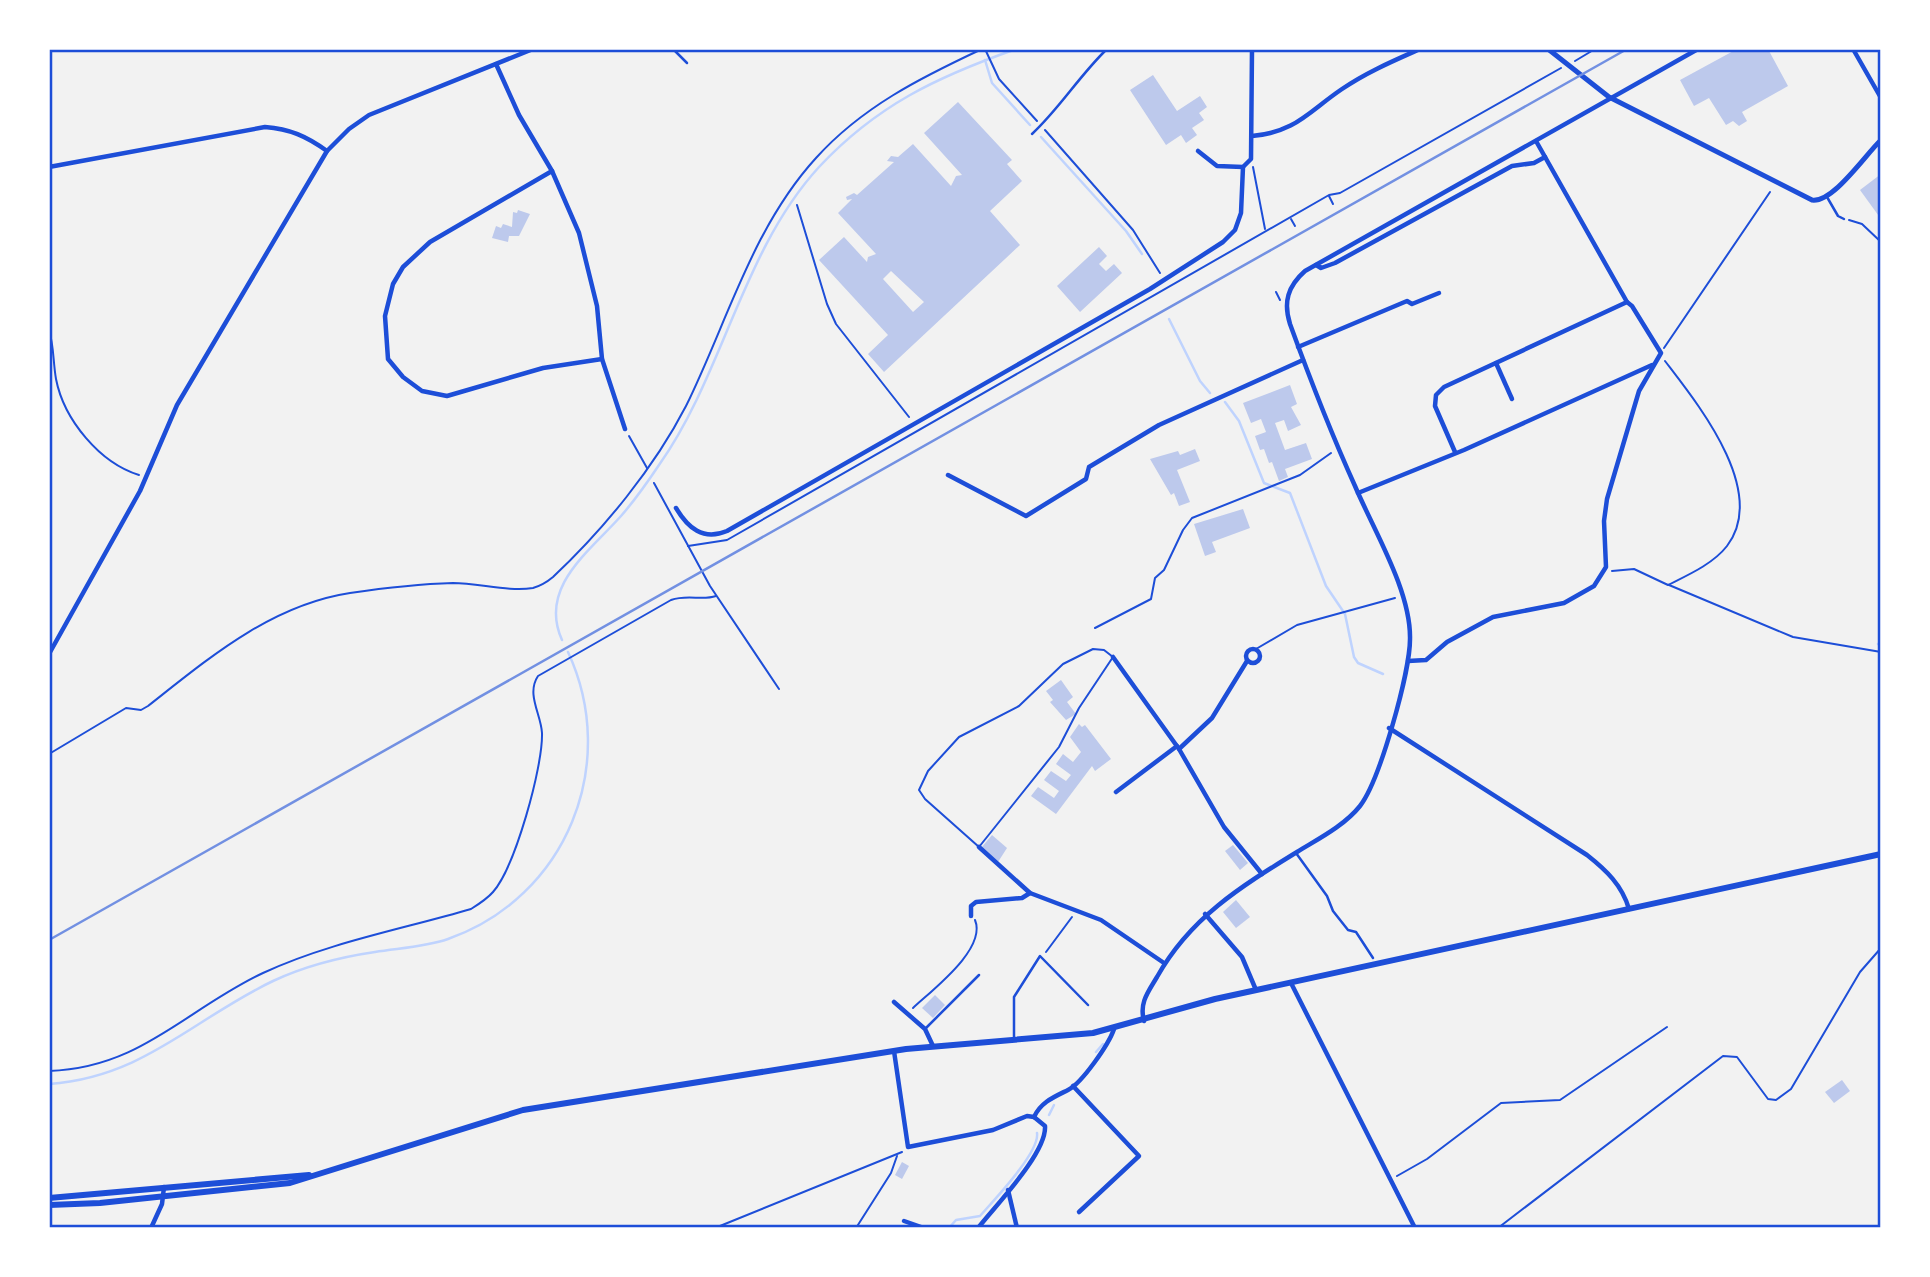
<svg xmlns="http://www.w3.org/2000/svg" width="1930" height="1277" font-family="Manrope,sans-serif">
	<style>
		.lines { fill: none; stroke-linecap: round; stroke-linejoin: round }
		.stream { stroke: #bfd3fe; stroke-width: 2.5 }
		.building { fill: #bdc9ec; fill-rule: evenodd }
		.path { stroke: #1d4ed8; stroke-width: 2 }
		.service { stroke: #1d4ed8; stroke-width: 2.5 }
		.minor { stroke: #1d4ed8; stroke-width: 4.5 }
		.tertiary { stroke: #1d4ed8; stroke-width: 5 }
		.secondary { stroke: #1d4ed8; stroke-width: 6 }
		.rail { stroke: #7290e2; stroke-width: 2.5 }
		.neatline { fill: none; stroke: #1d4ed8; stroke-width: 2.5 }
	</style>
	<rect width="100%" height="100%" fill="#f2f2f2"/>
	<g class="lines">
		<g class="stream">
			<path d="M985,60L992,83L1030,125"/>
			<path d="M1041,137L1126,231L1142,254"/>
			<path d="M1169,319L1200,381L1210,393"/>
			<path d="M1225,402L1239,421L1264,483L1290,493L1326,586L1345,614L1354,657L1358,663L1383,674"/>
			<path d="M562,640C538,587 590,551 621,516C635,500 647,483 659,465C724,373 742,251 819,167C877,105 937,77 1016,49"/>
			<path d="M1878,644L1881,642"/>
			<path d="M1096,1052L1103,1044"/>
			<path d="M49,1084C144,1077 193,1019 273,981C305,966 341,957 375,952C400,948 425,947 448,939C567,897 620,764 568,652"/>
			<path d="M1049,1115L1054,1105"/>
			<path d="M949,1228L956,1220L980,1216C994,1200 1040,1152 1037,1133"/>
		</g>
	</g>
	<g class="building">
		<path d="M1737,49H1768L1788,86L1742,112L1747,121L1739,126L1733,121L1726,125L1709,98L1694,106L1680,80Z"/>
		<path d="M1153,75L1177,111L1200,96L1207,107L1199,113L1204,120L1192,128L1197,135L1186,143L1181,135L1166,145L1130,90Z"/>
		<path d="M958,102L1012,160L1007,164L1022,181L990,211L1020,245L884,372L868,354L888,335L819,260L844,237L867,262L868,257L876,254L838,213L852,199L847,200L846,197L854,193L857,195L894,162L887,161L891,156L898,157L913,144L951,186L956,176L962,175L924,133ZM891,271L924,302L913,312L883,279Z"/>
		<path d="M1881,174V219L1860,190Z"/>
		<path d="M518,210L530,214L519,236H509L508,242L492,238L496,226L501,228L503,224L512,227L513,212L517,213Z"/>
		<path d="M1099,247L1107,256L1099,264L1106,271L1114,264L1122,273L1080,312L1057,286Z"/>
		<path d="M1290,385L1297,404L1291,407L1301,425L1288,431L1284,420L1275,423L1285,450L1306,443L1312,459L1285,469L1288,477L1279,481L1272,462L1269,463L1264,449L1260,450L1255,436L1266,432L1261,419L1251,423L1243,403Z"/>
		<path d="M1195,449L1200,461L1177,470L1190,502L1179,506L1174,493L1171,495L1150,459L1178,451L1180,455Z"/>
		<path d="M1243,509L1250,528L1212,542L1216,552L1205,556L1194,524Z"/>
		<path d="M1061,680L1073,697L1067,702L1076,714L1066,720L1050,702L1053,700L1046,691Z"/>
		<path d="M1079,724L1082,727L1085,725L1111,759L1095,771L1092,766L1056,814L1031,796L1038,787L1054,798L1059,791L1044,780L1051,771L1066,781L1071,775L1056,764L1063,754L1073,762L1081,752L1070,737Z"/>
		<path d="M992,835L1007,848L998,862L981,848Z"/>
		<path d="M1233,845L1248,863L1240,870L1225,851Z"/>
		<path d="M1236,900L1250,917L1236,928L1223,912Z"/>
		<path d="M935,995L945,1005L933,1018L922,1008Z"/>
		<path d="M1842,1080L1850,1091L1834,1103L1825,1092Z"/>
		<path d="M902,1162L909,1166L902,1179L895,1175Z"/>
	</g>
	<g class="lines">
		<g class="path">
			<path d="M985,49L999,79L1037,121"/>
			<path d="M1575,61L1595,49"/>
			<path d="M1045,130L1133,230L1160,273"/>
			<path d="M1253,167L1265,229"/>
			<path d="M1329,196L1333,204"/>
			<path d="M797,205L827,304L836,324L909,417"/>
			<path d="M1291,219L1295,226"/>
			<path d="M1849,220L1862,224L1881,242"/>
			<path d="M1276,292L1280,300"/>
			<path d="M49,330C54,346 53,362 56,379C64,420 100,463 139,475"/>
			<path d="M1664,348L1770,192"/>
			<path d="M629,436L647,468"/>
			<path d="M654,483L710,586L779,689"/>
			<path d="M688,546L727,540L1329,195L1340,193L1561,68"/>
			<path d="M1612,571L1634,569L1668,585C1688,575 1713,564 1727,546C1769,491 1697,403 1665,361"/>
			<path d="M1669,585L1793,637L1881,652"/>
			<path d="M1095,628L1151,599L1155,578L1164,570L1183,530L1192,518L1300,475L1331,453"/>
			<path d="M1093,649L1104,650L1113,657L1079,708L1059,747L979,847L925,799L919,790L928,771L959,737L1019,706L1063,664Z"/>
			<path d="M1256,649L1297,625L1395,598"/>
			<path d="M49,754L126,708L141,710L148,706C209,658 271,605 350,593C384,588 419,584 453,583C479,583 508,592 533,588C540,586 547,582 553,577C604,529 654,468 686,406C727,323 752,228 816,158C862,107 920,78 982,49"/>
			<path d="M1046,952L1072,917"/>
			<path d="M913,1008C932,990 987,949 975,920"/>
			<path d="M49,1071C141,1068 186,1009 263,973C327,943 403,929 471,909C479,904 487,899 493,892C515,867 543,767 542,733C541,714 526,694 538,676L671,600C688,594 702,601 716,596"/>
			<path d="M1397,1176L1427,1159L1501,1103L1560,1100L1667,1027"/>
			<path d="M715,1228L902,1152"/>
			<path d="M856,1228L891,1173L897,1156"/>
			<path d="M1498,1228L1723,1056L1737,1057L1768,1099L1776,1100L1791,1089L1860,972L1881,948"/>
		</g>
		<g class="service">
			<path d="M673,49L687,63"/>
			<path d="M1032,134C1060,108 1079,76 1107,49"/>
			<path d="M1827,197L1838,216L1844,219"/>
			<path d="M1296,853L1327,896L1333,911L1348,930L1356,932L1373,958"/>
			<path d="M925,1029L979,975"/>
			<path d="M1014,1038V997L1040,956L1088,1005"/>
		</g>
		<g class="minor">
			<path d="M1853,49L1881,98"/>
			<path d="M496,64L519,115L552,171L579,233L597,306L602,359L625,429"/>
			<path d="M1252,136C1296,132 1308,112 1342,89C1367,72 1393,61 1420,49"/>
			<path d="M1198,151L1217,166L1243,167L1251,159L1252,49"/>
			<path d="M49,167L265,127C290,129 306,136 327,151"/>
			<path d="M552,171L430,242L403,267L393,284L385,316L388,359L403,377L422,391L447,396L543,368L602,359"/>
			<path d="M1316,265L1321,268L1335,263L1512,166L1534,163L1545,157"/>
			<path d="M1298,347L1407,301L1412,304L1439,293"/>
			<path d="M1496,363L1512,399"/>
			<path d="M1455,452L1435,406L1436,395L1444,387L1627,302"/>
			<path d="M948,475L1026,516L1086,479L1089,467L1159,425L1303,360"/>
			<path d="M1358,493L1464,450L1652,365"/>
			<path d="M676,508C688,528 703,541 727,531L1150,289L1223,242L1235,230L1241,213L1243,167"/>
			<circle cx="1253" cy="656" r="7"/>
			<path d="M49,654L140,491L177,405L327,151L349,129L369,115L533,49"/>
			<path d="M1113,657L1179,749L1224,827L1262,874"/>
			<path d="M1408,661L1426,660L1447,642L1493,617L1564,603L1594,586L1606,567L1604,521L1607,499L1639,391L1661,353L1632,306L1627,302L1536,141"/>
			<path d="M1389,728L1587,855C1606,870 1622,885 1629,909"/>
			<path d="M1179,749L1212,718L1247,661"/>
			<path d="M1116,792L1177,746"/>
			<path d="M979,847L1030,893L1101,920L1164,963"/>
			<path d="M1205,914L1242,957L1256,990"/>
			<path d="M971,916V906L976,902L1022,898L1030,893"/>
			<path d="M1291,983L1415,1228"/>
			<path d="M894,1002L925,1029L933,1046"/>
			<path d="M1144,1021C1139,1003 1148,992 1157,977C1190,918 1240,887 1297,852C1318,839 1344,826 1360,806C1380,780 1410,672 1410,639C1411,591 1374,531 1355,486C1331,433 1310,379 1290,324C1283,302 1288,286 1305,271L1698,49"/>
			<path d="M894,1051L908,1147L993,1130L1027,1116L1034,1117"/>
			<path d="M1073,1086L1139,1156L1079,1212"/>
			<path d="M1034,1117C1041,1102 1054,1097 1068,1090C1082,1083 1109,1044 1114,1029"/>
			<path d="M1008,1190L1017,1228"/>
			<path d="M904,1221L924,1228"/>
			<path d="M151,1228L162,1204L164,1187"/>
			<path d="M978,1228C995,1206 1047,1153 1045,1126L1034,1117"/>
		</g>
		<path class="tertiary" d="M1548,49L1609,97L1812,200C1833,203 1865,155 1881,140"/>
		<g class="secondary">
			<path d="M49,1198L309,1175"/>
			<path d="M49,1205L100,1203L290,1183L523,1110L906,1049L1093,1033L1215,999L1881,854"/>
		</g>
		<path class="rail" d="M49,940L1627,49"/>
	</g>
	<rect width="1930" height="1277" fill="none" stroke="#ffffff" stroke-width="102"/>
	<rect x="51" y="51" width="1828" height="1175" class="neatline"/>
</svg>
